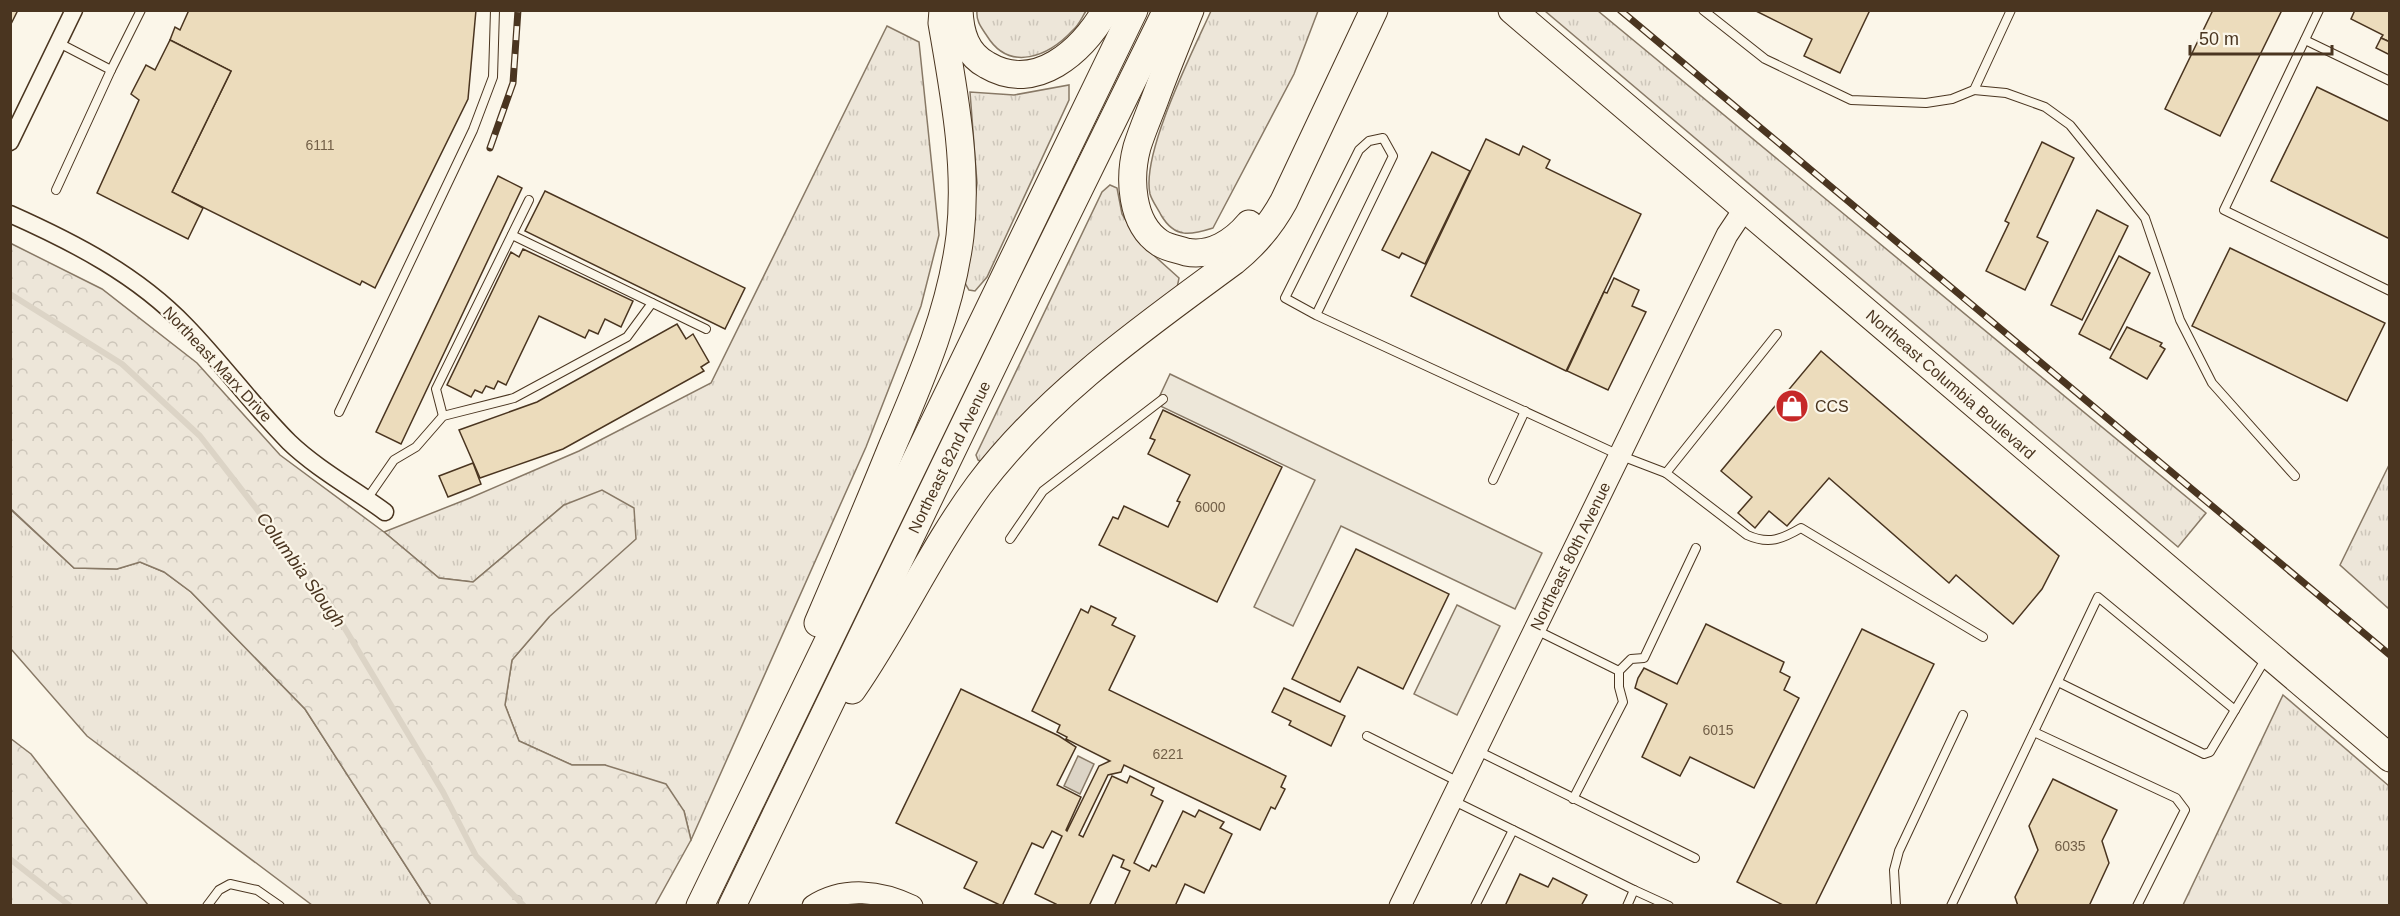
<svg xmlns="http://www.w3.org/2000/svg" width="2400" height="916" font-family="Arial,sans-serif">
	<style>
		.grass { fill: url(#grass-tufts); stroke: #887966; stroke-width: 1.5 }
		.forest { fill: url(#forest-crowns); stroke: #887966; stroke-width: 1.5 }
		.parking { fill: #ede7d9; stroke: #887966; stroke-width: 1.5 }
		.water { fill: #dcd4c6; stroke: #887966; stroke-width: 1.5 }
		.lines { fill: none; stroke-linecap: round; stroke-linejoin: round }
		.stream { stroke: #dcd4c6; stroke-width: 6 }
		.building { fill: #ecdcbc; stroke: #4a3520; stroke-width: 1.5 }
		.service-casing { stroke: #4a3520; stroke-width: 10 }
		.minor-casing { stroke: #4a3520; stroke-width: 19 }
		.tertiary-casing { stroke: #4a3520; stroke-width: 23 }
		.primary-casing { stroke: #4a3520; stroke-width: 29 }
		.service { stroke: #fbf6e9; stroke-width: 8 }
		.minor { stroke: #fbf6e9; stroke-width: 16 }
		.tertiary { stroke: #fbf6e9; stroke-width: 21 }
		.primary { stroke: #fbf6e9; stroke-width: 27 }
		.rail-casing { stroke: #4a3520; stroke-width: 7 }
		.rail { stroke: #fbf6e9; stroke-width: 4.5; stroke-dasharray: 14; stroke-linecap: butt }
		.labels { text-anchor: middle; stroke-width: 4.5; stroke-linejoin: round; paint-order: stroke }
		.number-label { font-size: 14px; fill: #725f47 }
		.street-label { font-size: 16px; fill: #4a3520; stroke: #fbf6e9 }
		.poi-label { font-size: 16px; fill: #4a3520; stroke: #fbf6e9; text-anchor: start }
		.water-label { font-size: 18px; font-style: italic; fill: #4a3520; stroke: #fbf6e9 }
	</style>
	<defs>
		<pattern id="grass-tufts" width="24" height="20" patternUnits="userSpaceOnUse" patternTransform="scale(1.5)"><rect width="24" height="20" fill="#ede6d9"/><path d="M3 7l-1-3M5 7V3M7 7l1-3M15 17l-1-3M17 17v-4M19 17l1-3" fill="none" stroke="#cdc6ba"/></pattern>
		<pattern id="forest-crowns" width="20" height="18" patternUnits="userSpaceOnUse" patternTransform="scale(1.5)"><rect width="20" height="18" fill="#ede6d9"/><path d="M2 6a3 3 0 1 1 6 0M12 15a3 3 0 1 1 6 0" fill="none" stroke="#cdc6ba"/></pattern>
	</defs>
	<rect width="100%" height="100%" fill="#fbf6e9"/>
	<g class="grass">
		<path d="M977,11V10L1086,11C1082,17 1079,25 1073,30C1049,56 1010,73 987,36C981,27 976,21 977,11Z"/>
		<path d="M1211,11H1318L1294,74L1213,228C1191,235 1175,239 1161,215C1158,209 1152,201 1150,194C1141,153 1193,51 1211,11Z"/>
		<path d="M1545,11H1598L2206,513L2178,547Z"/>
		<path d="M887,26L919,42L939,235L921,306L866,447L691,840L684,811L605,765H572L519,741L505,705L512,660L549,617L564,505L473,582L439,578L384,532L470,498L579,451L711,383Z"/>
		<path d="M1069,85V100L987,277L975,291L969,290L965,283L977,183L970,92L1014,95Z"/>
		<path d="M1110,185L1117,188L1122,214L1139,242L1179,278L1177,288L983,463L978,460L976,455L1102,192Z"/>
		<path d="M2389,465L2390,609H2389L2340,565Z"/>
		<path d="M10,509L74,568L117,569L140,562L164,572L191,592L305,709L431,905H312L87,736L11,649Z"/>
		<path d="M2283,695L2389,786V905H2183Z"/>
	</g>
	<g class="forest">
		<path d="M10,243L102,289L197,363L280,455L384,532L439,578L473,582L564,505L602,490L634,508L636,539L549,617L512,660L505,705L519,741L572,765H605L666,784L684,811L691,840L655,905H431L305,709L191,592L164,572L140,562L117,569L74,568L11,509Z"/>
		<path d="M10,738L31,754L148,905H11Z"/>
	</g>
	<g class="parking">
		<path d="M1170,374L1542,553L1515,609L1341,526L1293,626L1254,607L1315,480L1156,404Z"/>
		<path d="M1457,605L1500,626L1457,715L1414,694Z"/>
	</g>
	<path class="water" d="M1078,756L1094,764L1080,794L1064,786Z"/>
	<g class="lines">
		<g class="stream">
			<path d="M10,294L122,364L200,436L329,602L443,792L476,856L524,906"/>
			<path d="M10,859L70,906"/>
		</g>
	</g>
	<g class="building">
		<path d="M10,10H18L10,26Z"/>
		<path d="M189,10H476L468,99L375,288L362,281L360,285L172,192L231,71L170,40L175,27L180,30Z"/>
		<path d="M1754,10H1870L1840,73L1804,56L1812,39Z"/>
		<path d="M2213,10H2282L2220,136L2165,109Z"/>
		<path d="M2355,10H2390V42L2381,38L2383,35L2351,19Z"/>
		<path d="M2381,38L2390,42V55L2376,48Z"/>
		<path d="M170,40L231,71L172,192L203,208L188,239L97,193L139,100L131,94L146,65L155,70Z"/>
		<path d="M2317,87L2390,122V239L2271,181Z"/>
		<path d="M1486,139L1519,155L1523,146L1550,160L1546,168L1641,214L1566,371L1411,296Z"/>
		<path d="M2042,142L2074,158L2037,237L2048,242L2025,290L1986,271L2009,223L2005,221Z"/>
		<path d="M1432,152L1470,171L1425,264L1402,253L1399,258L1382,250Z"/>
		<path d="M498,176L522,188L401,444L376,432Z"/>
		<path d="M545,191L745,288L725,329L525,231Z"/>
		<path d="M2097,210L2128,226L2082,320L2051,305Z"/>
		<path d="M2230,248L2385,323L2347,401L2192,326Z"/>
		<path d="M523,249L633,301L621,327L605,319L598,334L589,330L585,338L539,316L506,385L498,381L494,389L486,386L482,393L475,390L471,397L447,385L511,252L519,257Z"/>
		<path d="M2119,256L2150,273L2110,350L2079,334Z"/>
		<path d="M1614,278L1639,290L1632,306L1646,312L1608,390L1567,371L1604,292L1607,293Z"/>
		<path d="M677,324L686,339L693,334L709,362L701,367L704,371L563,449L480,478L459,430L537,402Z"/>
		<path d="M2127,327L2162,343L2160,346L2165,349L2147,379L2110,358Z"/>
		<path d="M1821,351L2059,556L2042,589L2013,624L1956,575L1949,583L1829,478L1787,526L1769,511L1755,528L1738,513L1752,497L1721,471Z"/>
		<path d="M1163,410L1282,467L1217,602L1099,545L1113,517L1118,519L1124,506L1168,527L1180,502L1177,501L1190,475L1148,454L1155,440L1150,438Z"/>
		<path d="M473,463L481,484L448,497L439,476Z"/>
		<path d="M1356,549L1449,594L1403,689L1358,667L1340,702L1292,679Z"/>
		<path d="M1091,606L1116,618L1112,625L1135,636L1109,690L1286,776L1281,787L1285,789L1275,809L1271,807L1260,830L1124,765L1121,772L1108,775L1079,835L1083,837L1112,776L1127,783L1130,776L1154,788L1151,795L1163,801L1134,863L1149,871L1152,865L1156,867L1183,811L1195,817L1199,810L1224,822L1220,828L1232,834L1204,893L1185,884L1175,906H1114L1130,871L1121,867L1124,860L1113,855L1089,906H1055L1056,904L1035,894L1062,836L1052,831L1043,848L1032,843L1002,906L964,888L977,862L896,823L961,689L1059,736L1076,747L1057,785L1081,797L1066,830L1067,831L1099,766L1110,761L1066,739L1067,737L1057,732L1060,725L1032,711L1081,609L1088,613Z"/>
		<path d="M1706,624L1784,662L1780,672L1790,677L1784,690L1799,698L1754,788L1690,757L1680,776L1642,757L1667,704L1635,688L1638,678L1644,668L1677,684Z"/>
		<path d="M1862,629L1934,664L1815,906H1785L1737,882Z"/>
		<path d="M1284,688L1345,716L1331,746L1289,725L1291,721L1272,712Z"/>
		<path d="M2053,779L2117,810L2102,841L2109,863L2089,906H2018L2015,897L2038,850L2029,826Z"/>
		<path d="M1520,874L1548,887L1553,878L1587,895L1581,906H1505Z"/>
	</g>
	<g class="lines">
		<defs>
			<g id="service">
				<path d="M1703,10L1765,59L1851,100L1926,103L1952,99L1974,90L2011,10"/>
				<path d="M2319,10L2224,210L2390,291"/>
				<path d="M2305,40L2390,81"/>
				<path d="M111,70L141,10"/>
				<path d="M1974,90L2006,93L2045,107L2070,125L2145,218L2180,320L2212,383L2295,476"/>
				<path d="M56,190L111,70L59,43"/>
				<path d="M512,235L706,329"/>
				<path d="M1316,315L1285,298L1359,150L1369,141L1383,138L1393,156L1316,315L1619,455L1666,473L1777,334"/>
				<path d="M339,412L473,130L493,77L495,10"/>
				<path d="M443,416L436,389L529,200"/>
				<path d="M1666,473L1747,535C1769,545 1782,539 1801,528L1983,637"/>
				<path d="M1493,480L1525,411"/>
				<path d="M367,499L394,460L416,447L443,416L514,398L627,337L652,303"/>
				<path d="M1010,539L1043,491L1163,399"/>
				<path d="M1536,630L1619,671"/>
				<path d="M2058,682L2204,754L2210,752L2235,710"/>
				<path d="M2034,732L2176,798L2185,810L2137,906"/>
				<path d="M1367,736L1459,782"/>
				<path d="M1476,750L1695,858"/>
				<path d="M1573,799L1623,702L1619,687V671L1631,659L1644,658L1696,548"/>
				<path d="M1452,800L1513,830"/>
				<path d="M1634,890L1669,906"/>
				<path d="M207,906L219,890L230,884L257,890L280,906"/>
				<path d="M1475,906L1513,830L1634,890L1627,906"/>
				<path d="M1896,906L1894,870L1899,851L1963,715"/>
				<path d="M1951,906L2098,597L2235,710L2266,658"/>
			</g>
			<g id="minor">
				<path d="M10,142L74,10"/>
				<path d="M10,214C75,243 137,275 186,326C222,363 253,406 289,442C317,469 354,489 385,512"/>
			</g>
			<g id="tertiary">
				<path d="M813,906C844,886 881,891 912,906"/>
				<path d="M1400,906L1727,235L1745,208"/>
			</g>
			<g id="primary">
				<path d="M959,10C960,33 966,54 987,65C1036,94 1082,51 1106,10"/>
				<path d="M1190,10C1178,40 1166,69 1155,99C1149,115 1142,131 1137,147C1129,177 1130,223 1160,243C1168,248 1177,249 1186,252C1211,257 1234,242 1249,224"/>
				<path d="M1512,10L2390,758"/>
				<path d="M818,623C843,565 868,506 892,447C921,379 951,310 960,236C968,165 954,93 942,23L943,10"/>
				<path d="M852,690C898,624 931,550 979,485C1048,394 1143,328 1234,261C1255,244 1271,225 1284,201L1374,10"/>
				<path d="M700,906L1134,10"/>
				<path d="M732,906L1028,293L1167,10"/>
			</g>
		</defs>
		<use href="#service" class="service-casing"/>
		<use href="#minor" class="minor-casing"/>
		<use href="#tertiary" class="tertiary-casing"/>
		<use href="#primary" class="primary-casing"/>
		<use href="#service" class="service"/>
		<use href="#minor" class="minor"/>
		<use href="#tertiary" class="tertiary"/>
		<use href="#primary" class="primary"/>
		<defs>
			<g id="rail">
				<path d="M1620,10L2390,655"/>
				<path d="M490,148L513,83L518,10"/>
			</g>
		</defs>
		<use href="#rail" class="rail-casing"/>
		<use href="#rail" class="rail"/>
	</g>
	<defs>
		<symbol id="shop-disc" viewBox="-11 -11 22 22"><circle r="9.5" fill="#c62828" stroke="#fbf6e9"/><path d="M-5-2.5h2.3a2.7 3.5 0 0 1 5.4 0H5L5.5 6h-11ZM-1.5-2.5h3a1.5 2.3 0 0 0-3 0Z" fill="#fff"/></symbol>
	</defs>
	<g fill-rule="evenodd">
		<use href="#shop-disc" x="1773" y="387" width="38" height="38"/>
	</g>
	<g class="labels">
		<g class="number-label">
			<text x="320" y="150">6111</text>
			<text x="1210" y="512">6000</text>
			<text x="1718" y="735">6015</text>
			<text x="1168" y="759">6221</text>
			<text x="2070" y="851">6035</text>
		</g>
		<g class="street-label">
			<text transform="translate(218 364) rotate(47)" y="6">Northeast Marx Drive</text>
			<text transform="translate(1951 384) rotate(41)" y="6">Northeast Columbia Boulevard</text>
			<text transform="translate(949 457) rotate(-64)" y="6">Northeast 82nd Avenue</text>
			<text transform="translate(1570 556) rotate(-64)" y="6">Northeast 80th Avenue</text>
		</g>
		<g class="poi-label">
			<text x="1815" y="412">CCS</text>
		</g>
		<g class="water-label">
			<text transform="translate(301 570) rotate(54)" y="6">Columbia Slough</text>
		</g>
	</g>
	<rect width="2400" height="916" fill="none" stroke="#4a3520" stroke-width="24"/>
	<path d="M2190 45v9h142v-9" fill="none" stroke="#4a3520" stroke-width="3"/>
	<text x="2199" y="45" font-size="18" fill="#4a3520" stroke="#fbf6e9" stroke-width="4.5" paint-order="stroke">50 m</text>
</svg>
